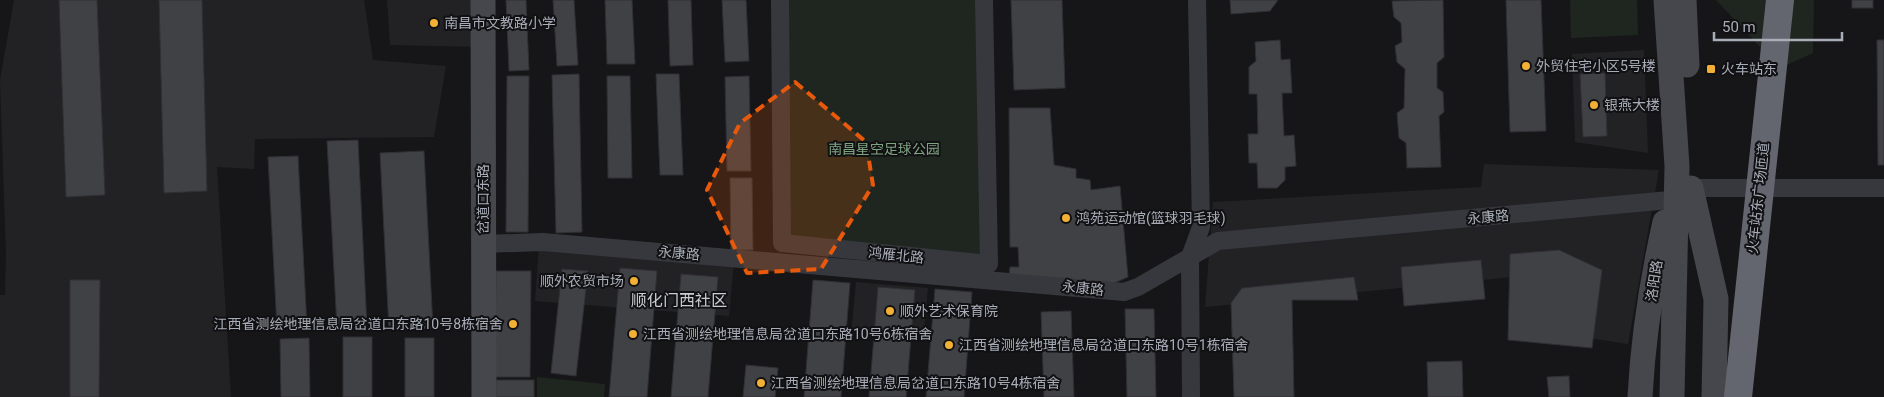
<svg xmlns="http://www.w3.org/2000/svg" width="1884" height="397" font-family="Roboto,'Noto Sans SC',sans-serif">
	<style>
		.built { fill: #222225 }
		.green { fill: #1e261f }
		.building { fill: #404145; stroke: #303034 }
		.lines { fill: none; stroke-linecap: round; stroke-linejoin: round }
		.street { stroke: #37383d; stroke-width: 18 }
		.secondary { stroke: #45474d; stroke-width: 25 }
		.highway-bridge { stroke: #63666e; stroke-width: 28 }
		.marked { fill: #e8590c; fill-opacity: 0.2; stroke: #e8590c; stroke-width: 4; stroke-dasharray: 10 6; stroke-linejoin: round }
		.poi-dot { fill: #f2b134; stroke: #111113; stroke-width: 2 }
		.labels { text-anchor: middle; stroke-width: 4; stroke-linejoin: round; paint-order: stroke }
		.poi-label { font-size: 14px; fill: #a8adb8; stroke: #111113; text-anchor: start }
		.park-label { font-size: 14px; fill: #7fa381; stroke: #111113 }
		.street-label { font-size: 14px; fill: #a8adb8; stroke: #111113 }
		.quarter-label { font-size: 16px; fill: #c9ccd4; stroke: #111113 }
	</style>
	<rect width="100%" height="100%" fill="#161618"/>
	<g class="built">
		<path d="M14,0H364L373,60L446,66L434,137L255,139L254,169L217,167L231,397H0V295H5L6,254L0,80Z"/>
		<path d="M387,0H479V47L390,45Z"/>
		<path d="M1644,50L1648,153L1575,142L1572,54Z"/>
		<path d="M1484,164L1659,170L1628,344L1569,335L1575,271L1205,307L1213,202L1481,187Z"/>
		<path d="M539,246L734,261L729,316L535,301Z"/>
		<path d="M856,282L928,288L923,341L851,335Z"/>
	</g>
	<g class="green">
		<path d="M789,0H976L982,256L789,237Z"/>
		<path d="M1570,0H1637L1638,35L1571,38Z"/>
		<path d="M1716,0H1814L1813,53L1780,68Z"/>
		<path d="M537,377L605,384L604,397H537Z"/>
	</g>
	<g class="building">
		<path d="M59,0H97L105,195L66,197Z"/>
		<path d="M159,0H202L207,191L164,193Z"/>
		<path d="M506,0H526L529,70L509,71Z"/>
		<path d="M553,0H574L578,65L557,66Z"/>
		<path d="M605,0H632L635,64H607Z"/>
		<path d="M668,0H691L693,65L670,66Z"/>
		<path d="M722,0H746L749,61L725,62Z"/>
		<path d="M1011,0H1062L1065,88L1014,90Z"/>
		<path d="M1230,0H1278L1270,11L1231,14Z"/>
		<path d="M1443,0L1444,57L1437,63V88L1443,92L1444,112L1439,116L1441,167L1407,168L1406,143L1399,138L1397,113L1404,108L1405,69L1397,62L1395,46L1402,42L1401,23L1394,17L1392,1Z"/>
		<path d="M1506,0H1541L1546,131L1510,132Z"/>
		<rect x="1852" y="0" width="21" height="8"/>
		<path d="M1280,40L1281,60L1290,59L1292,93H1282L1284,136L1294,135L1296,166L1285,167V180L1277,188H1258L1257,163H1249L1248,134H1258L1257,94H1249V67L1256,61L1255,42Z"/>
		<path d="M1877,40H1884V165H1878Z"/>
		<path d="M1605,73L1607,136L1583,137L1580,74Z"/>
		<path d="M579,74L582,232L556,233L552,75Z"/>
		<path d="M656,74H679L683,175H660Z"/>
		<path d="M507,76H529L528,232H506Z"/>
		<path d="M607,76H630L632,178H608Z"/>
		<path d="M749,76L751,171H727L725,77Z"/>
		<path d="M1009,108H1050L1054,165L1076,169V178L1090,180L1091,190L1120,186L1128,277L1114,283L1009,275L1010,267H1019L1018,247H1010Z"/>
		<path d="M358,140L367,327L337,328L327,141Z"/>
		<path d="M424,151L433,328L389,330L380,153Z"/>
		<path d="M298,156L307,326L277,328L268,157Z"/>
		<path d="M730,178H752L753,250H731Z"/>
		<path d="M1559,250L1602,270L1592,348L1508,340L1510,254Z"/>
		<path d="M1481,260L1485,299L1404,306L1401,267Z"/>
		<path d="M620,268L657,271L647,397H609Z"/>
		<path d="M562,269L588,271L576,376L551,373Z"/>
		<path d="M496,271H531L530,377H495Z"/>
		<path d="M681,274L718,277L708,397H671Z"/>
		<path d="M1354,277L1358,300H1292L1294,397H1234L1231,303L1242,288Z"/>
		<path d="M70,280H100L99,397H70Z"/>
		<path d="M813,280L850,283L841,397H804Z"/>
		<path d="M878,287L915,290L906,397H869Z"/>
		<path d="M935,289L972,292L964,397H926Z"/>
		<path d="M1125,309H1154L1156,397H1127Z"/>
		<path d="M1071,311L1074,397H1044L1041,312Z"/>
		<rect x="343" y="337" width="29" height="60"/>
		<path d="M309,338L310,397H281L280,339Z"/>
		<rect x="405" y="338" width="29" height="59"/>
		<path d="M1462,361L1463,397H1428L1427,362Z"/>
		<path d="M746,365L778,368L775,397H743Z"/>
		<path d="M1569,376L1570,397H1549L1547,377Z"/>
		<rect x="496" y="380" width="38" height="17"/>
	</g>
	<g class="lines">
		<g class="street">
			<path d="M780,0L782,243L989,264L984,0"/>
			<path d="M1691,188H1884"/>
			<path d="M483,244L543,242L1124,292L1138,287L1218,241L1670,200"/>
			<path d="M1191,397L1190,257L1201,227L1197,0"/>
		</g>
		<g class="secondary">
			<path d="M483,0L484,397"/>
			<path d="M1666,0L1677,166L1672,397"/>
			<path d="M1684,0L1687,65"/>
			<path d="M1691,188L1716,299L1714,397"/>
			<path d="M1640,397C1643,338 1652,280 1665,222"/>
		</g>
		<path class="highway-bridge" d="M1738,397L1780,0"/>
	</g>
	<path class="marked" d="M795,82L866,142L873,185L821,269L747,273L707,190L740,123Z"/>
	<g class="poi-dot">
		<circle cx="434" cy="23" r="5"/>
		<circle cx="1526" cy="66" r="5"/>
		<rect x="1706" y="64" width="10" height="10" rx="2.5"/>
		<circle cx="1594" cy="105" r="5"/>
		<circle cx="1066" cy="218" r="5"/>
		<circle cx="634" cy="281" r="5"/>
		<circle cx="890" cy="311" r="5"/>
		<circle cx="513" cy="324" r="5"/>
		<circle cx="633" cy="334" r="5"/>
		<circle cx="949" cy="345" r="5"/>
		<circle cx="761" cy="383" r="5"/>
	</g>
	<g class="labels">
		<g class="poi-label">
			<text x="444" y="28">南昌市文教路小学</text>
			<text x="1536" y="71">外贸住宅小区5号楼</text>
			<text x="1721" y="74">火车站东</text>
			<text x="1604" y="110">银燕大楼</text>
			<text x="1076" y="223">鸿苑运动馆(篮球羽毛球)</text>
			<text x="624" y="286" text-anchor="end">顺外农贸市场</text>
			<text x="900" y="316">顺外艺术保育院</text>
			<text x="503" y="329" text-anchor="end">江西省测绘地理信息局岔道口东路10号8栋宿舍</text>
			<text x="643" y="339">江西省测绘地理信息局岔道口东路10号6栋宿舍</text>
			<text x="959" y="350">江西省测绘地理信息局岔道口东路10号1栋宿舍</text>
			<text x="771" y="388">江西省测绘地理信息局岔道口东路10号4栋宿舍</text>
		</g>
		<g class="park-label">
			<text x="884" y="154">南昌星空足球公园</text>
		</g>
		<g class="street-label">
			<text transform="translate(1758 198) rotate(-84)" y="5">火车站东广场匝道</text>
			<text transform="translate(483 199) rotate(-90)" y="5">岔道口东路</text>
			<text transform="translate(1488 217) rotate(-5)" y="5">永康路</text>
			<text transform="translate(679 253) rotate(5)" y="5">永康路</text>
			<text transform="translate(896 255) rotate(6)" y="5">鸿雁北路</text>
			<text transform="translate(1654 281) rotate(-81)" y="5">洛阳路</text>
			<text transform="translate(1083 288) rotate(6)" y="5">永康路</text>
		</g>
		<g class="quarter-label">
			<text x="679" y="306">顺化门西社区</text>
		</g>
	</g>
	<path d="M1714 32v8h128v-8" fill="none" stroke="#a8adb8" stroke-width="2.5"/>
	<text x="1722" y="32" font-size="15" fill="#a8adb8" stroke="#111113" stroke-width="4" paint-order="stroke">50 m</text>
</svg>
